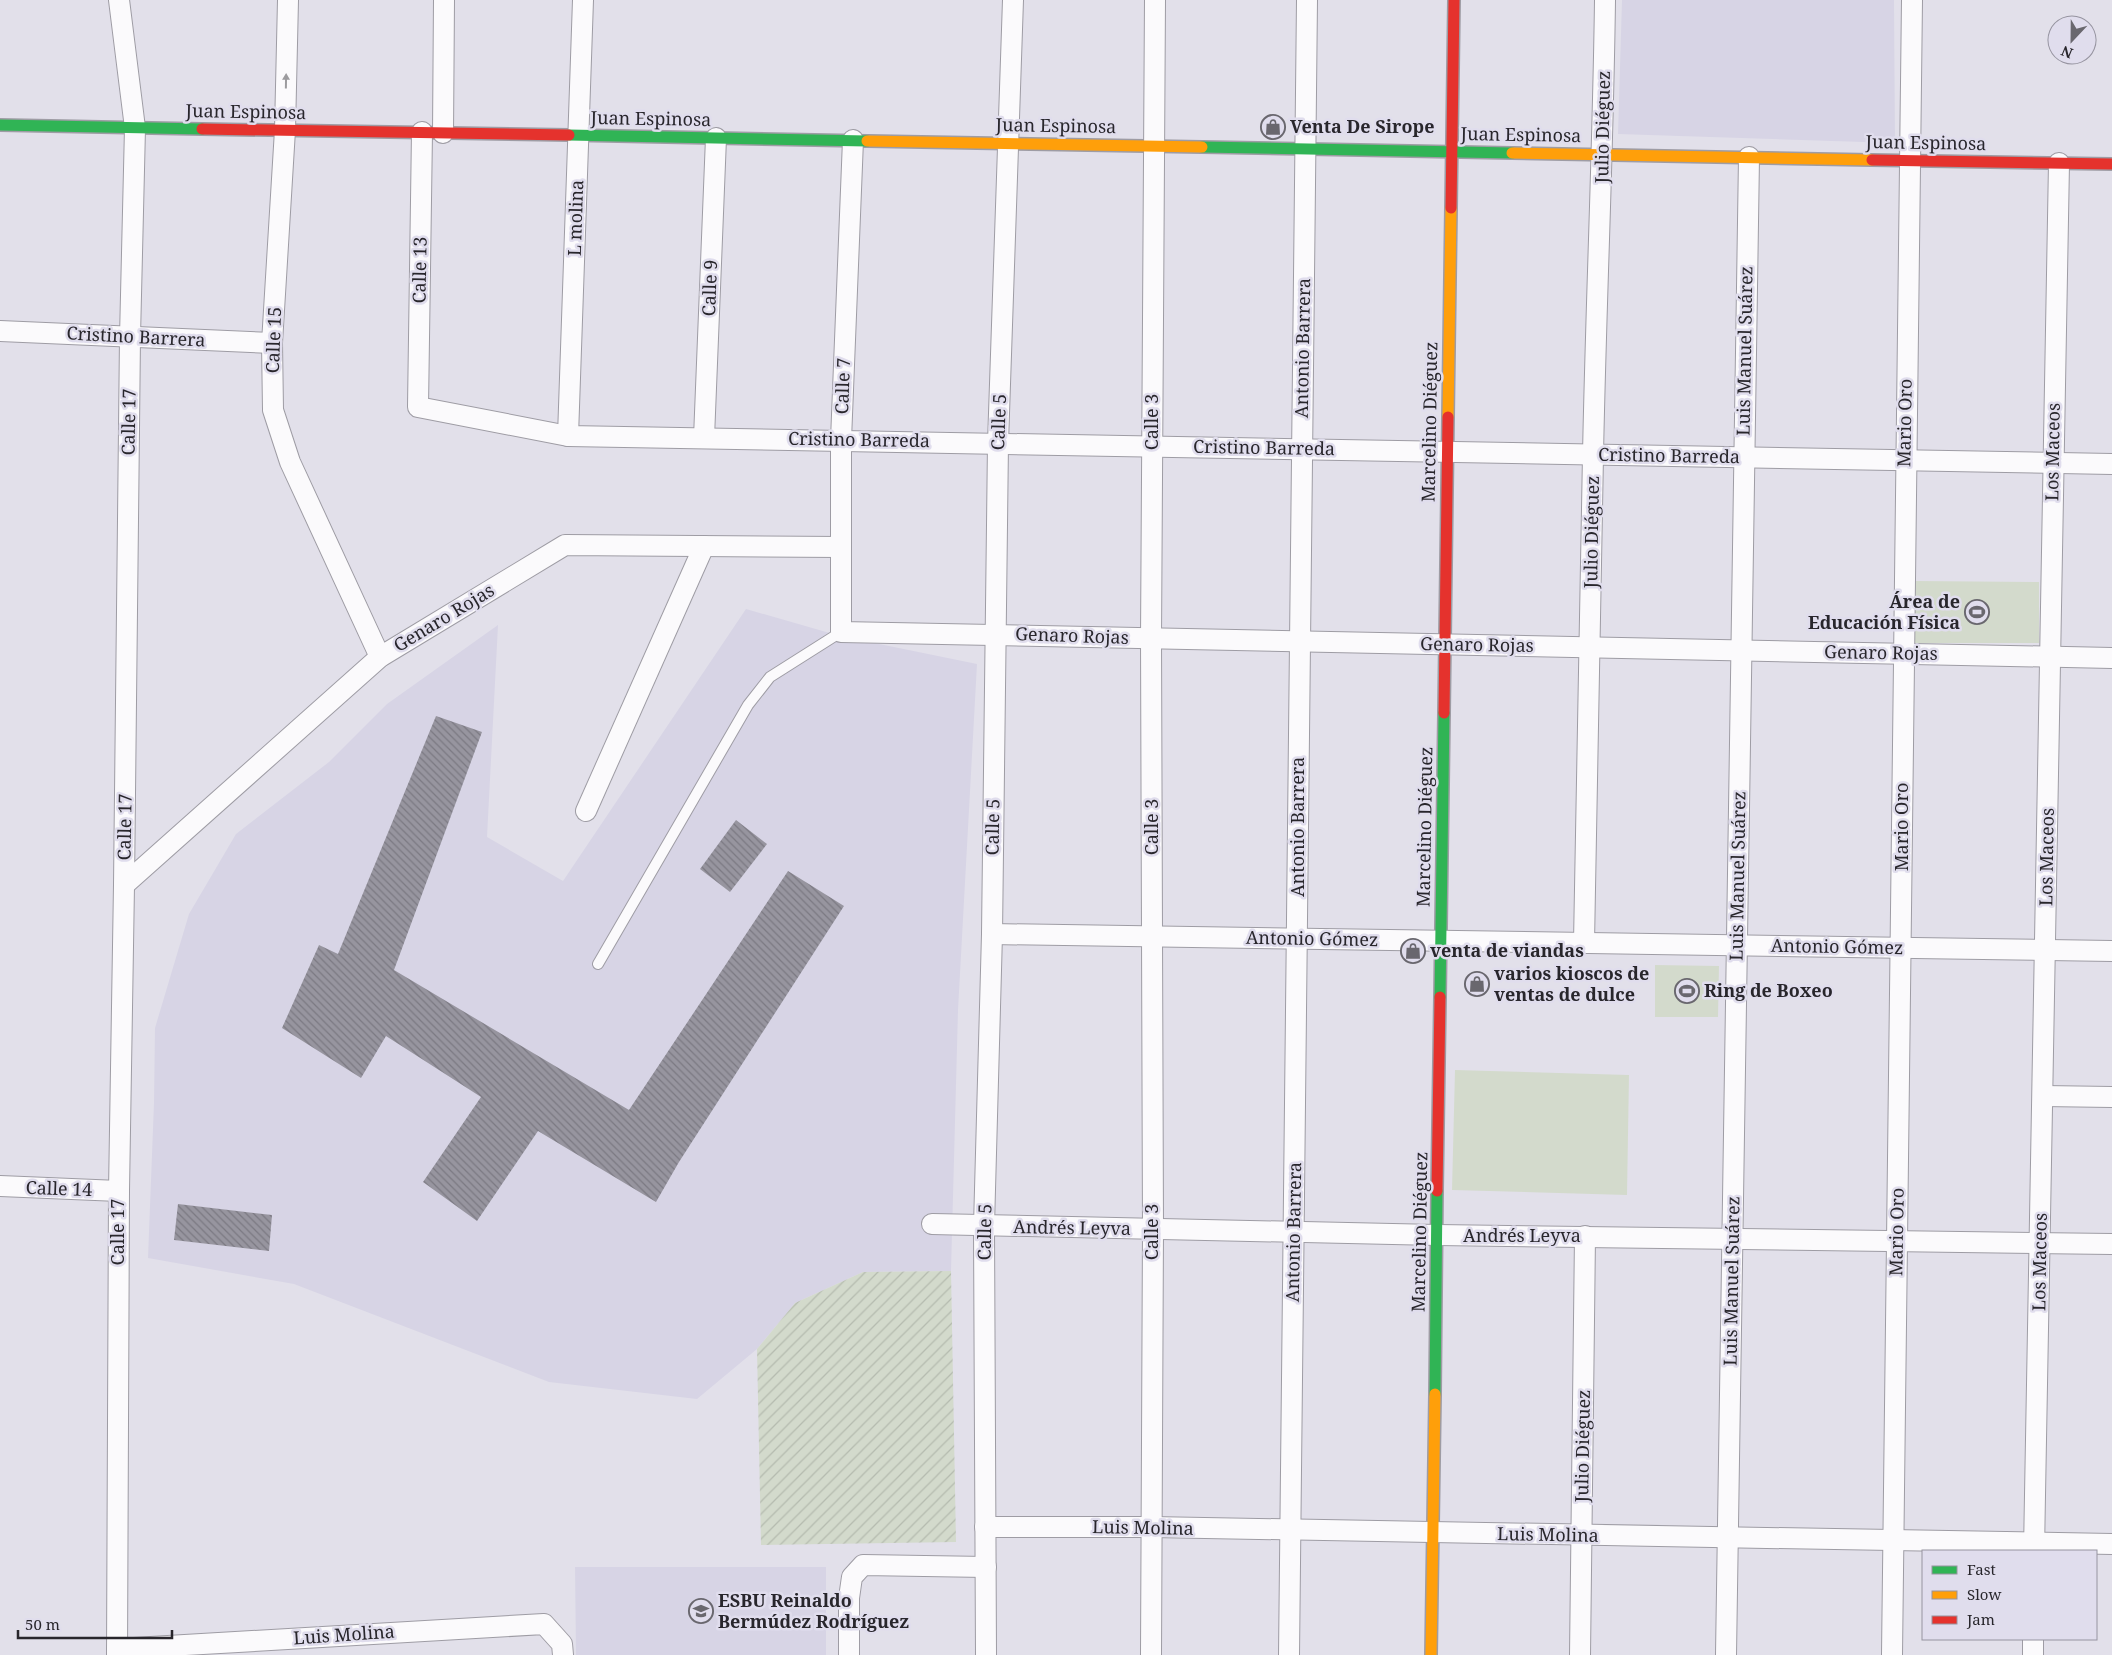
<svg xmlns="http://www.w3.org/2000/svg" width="2112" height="1655" font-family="'Noto Serif',serif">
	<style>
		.built { fill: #d7d4e5 }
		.park { fill: #d3dacc }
		.garden { fill: url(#garden-furrows) }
		.building { fill: url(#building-back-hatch) }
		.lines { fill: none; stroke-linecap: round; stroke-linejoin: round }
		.lane-casing { stroke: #9e9ca4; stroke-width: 12 }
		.street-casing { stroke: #9e9ca4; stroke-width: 22 }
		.fast-casing { stroke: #9e9ca4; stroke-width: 14 }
		.slow-casing { stroke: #9e9ca4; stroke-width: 14 }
		.jam-casing { stroke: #9e9ca4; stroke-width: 14 }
		.lane { stroke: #fbfafc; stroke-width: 10 }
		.street { stroke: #fbfafc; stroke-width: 20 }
		.fast { stroke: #30b455; stroke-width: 11 }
		.slow { stroke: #ff9f0a; stroke-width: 11 }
		.jam { stroke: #e5322d; stroke-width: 11 }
		.oneway { fill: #9c9b9e }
		.labels { text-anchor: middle; stroke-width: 5; stroke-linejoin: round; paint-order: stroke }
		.street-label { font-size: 18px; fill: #28262c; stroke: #e0dded }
		.poi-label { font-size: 18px; font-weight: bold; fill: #28262c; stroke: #e0dded; text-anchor: start }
	</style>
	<defs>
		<pattern id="garden-furrows" width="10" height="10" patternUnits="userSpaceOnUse" patternTransform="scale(1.25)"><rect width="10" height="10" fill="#d3dacc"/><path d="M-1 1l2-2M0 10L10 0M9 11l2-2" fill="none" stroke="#b5bbaf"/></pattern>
		<pattern id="building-back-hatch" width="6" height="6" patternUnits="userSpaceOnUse" patternTransform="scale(1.25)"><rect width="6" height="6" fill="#97959f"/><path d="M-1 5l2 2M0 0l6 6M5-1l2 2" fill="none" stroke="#7b7982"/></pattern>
	</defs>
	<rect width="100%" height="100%" fill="#e2e0ea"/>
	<g class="built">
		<path d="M1622,0H1894L1895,143L1618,134Z"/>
		<path d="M746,609L840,636L977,664L958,1010L951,1271L863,1272L795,1303L757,1349L697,1399L549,1382L294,1284L148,1258L154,1103L155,1028L189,914L236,834L329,762L387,704L498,625L487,837L563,881Z"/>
		<path d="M575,1567H826V1655H576Z"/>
	</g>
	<g class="park">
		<path d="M1915,581L2039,582V643H1915Z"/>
		<path d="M1655,965L1719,966L1718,1017H1655Z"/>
		<path d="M1455,1070L1629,1075L1627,1195L1452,1190Z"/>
	</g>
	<path class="garden" d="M951,1271L956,1542L761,1545L757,1349L795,1303L863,1272Z"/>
	<g class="building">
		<path d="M436,716L482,732L394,970L629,1110L788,871L844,906L679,1162L656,1202L538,1131L477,1221L423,1182L481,1097L386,1036L361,1078L282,1028L319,945L338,954Z"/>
		<path d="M736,820L767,844L730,892L700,869Z"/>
		<path d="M178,1204L272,1215L269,1251L174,1240Z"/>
	</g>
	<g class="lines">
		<defs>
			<path id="lane" d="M598,964L748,705L770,677L841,632"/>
			<g id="street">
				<path d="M288,0L285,130L272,343L273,410L290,462L380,657"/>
				<path d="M422,132L418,407L568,436L2112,464"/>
				<path d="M443,133L444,0"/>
				<path d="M853,140L841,440V632L2112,658"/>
				<path d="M0,331L272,343"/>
				<path d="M568,436L583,0"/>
				<path d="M704,438L716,138"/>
				<path d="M586,811L704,546"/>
				<path d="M124,885L380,657L565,545L841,547"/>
				<path d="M992,934L2112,951"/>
				<path d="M1584,943C1588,781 1590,618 1593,455C1596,303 1603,152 1605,0"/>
				<path d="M2043,1096L2112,1097"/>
				<path d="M0,1186L119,1191"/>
				<path d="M932,1224L1437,1235L2112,1244"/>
				<path d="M985,1527H1151L2112,1544"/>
				<path d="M2034,1551L2059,163"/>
				<path d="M117,1649L544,1624L562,1644L563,1655"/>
				<path d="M117,1655L119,1191L124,885L130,337L135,128L119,0"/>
				<path d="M849,1655V1598L852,1577L863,1565L986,1567"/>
				<path d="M986,1655L984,1226L992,934L998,443L1013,0"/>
				<path d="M1151,1655L1153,1229L1151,638L1155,0"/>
				<path d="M1289,1655L1307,0"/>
				<path d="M1580,1655L1585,1236"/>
				<path d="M1726,1655L1749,157"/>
				<path d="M1892,1655L1912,0"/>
				<path d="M2033,1655V1639"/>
			</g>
			<g id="fast">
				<path d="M0,125L202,129"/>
				<path d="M569,135L867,141"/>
				<path d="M1202,147L1512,153"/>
				<path d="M1440,997L1444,713"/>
				<path d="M1435,1394L1437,1191"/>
			</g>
			<g id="slow">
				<path d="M867,141L1202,147"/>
				<path d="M1512,153L1872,160"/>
				<path d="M1448,417L1451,208"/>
				<path d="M1431,1655L1435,1394"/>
			</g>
			<g id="jam">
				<path d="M202,129L569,135"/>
				<path d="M1872,160L2112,164"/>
				<path d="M1451,208L1454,0"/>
				<path d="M1444,713L1448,417"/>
				<path d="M1437,1191L1440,997"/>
			</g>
		</defs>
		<use href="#lane" class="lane-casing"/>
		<use href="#street" class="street-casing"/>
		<use href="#fast" class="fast-casing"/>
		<use href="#slow" class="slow-casing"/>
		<use href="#jam" class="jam-casing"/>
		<use href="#lane" class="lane"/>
		<use href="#street" class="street"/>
		<use href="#fast" class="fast"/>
		<use href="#slow" class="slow"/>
		<use href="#jam" class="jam"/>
	</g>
	<defs><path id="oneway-solid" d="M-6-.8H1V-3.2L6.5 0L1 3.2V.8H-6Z" transform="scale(1.25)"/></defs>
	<use class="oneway" href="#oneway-solid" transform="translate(286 81) rotate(-89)"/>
	<defs>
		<symbol id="shop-ring" viewBox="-11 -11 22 22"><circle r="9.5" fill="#e0dded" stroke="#69676e" stroke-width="1.5"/><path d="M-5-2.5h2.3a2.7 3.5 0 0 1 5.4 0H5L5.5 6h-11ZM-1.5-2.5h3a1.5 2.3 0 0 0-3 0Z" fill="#69676e"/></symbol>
		<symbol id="stadium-ring" viewBox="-11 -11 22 22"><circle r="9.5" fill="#e0dded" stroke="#69676e" stroke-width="1.5"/><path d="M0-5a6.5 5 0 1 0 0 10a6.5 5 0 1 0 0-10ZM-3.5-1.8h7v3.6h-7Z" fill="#69676e"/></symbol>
		<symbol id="school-ring" viewBox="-11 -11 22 22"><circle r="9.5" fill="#e0dded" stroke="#69676e" stroke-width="1.5"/><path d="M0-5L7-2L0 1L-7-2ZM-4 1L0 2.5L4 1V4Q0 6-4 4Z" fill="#69676e"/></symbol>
	</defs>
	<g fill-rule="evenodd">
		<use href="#shop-ring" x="1259" y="113" width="28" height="28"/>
		<use href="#stadium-ring" x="1963" y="598" width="28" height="28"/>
		<use href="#shop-ring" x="1399" y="937" width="28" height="28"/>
		<use href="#shop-ring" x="1463" y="970" width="28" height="28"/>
		<use href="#stadium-ring" x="1673" y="977" width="28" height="28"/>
		<use href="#school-ring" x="687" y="1597" width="28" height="28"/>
	</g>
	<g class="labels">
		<g class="street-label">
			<text transform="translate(246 112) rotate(1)" y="6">Juan Espinosa</text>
			<text transform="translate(651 119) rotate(1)" y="6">Juan Espinosa</text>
			<text transform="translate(1056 126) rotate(1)" y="6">Juan Espinosa</text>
			<text transform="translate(1603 127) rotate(-89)" y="6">Julio Diéguez</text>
			<text transform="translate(1521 135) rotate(1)" y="6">Juan Espinosa</text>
			<text transform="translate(1926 143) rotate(1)" y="6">Juan Espinosa</text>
			<text transform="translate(576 218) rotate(-88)" y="6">L molina</text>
			<text transform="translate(420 270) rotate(-89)" y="6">Calle 13</text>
			<text transform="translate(710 288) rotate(-88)" y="6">Calle 9</text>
			<text transform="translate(136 337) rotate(3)" y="6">Cristino Barrera</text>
			<text transform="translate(274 340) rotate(-88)" y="6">Calle 15</text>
			<text transform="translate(1303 348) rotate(-89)" y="6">Antonio Barrera</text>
			<text transform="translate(1745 351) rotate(-89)" y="6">Luis Manuel Suárez</text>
			<text transform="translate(843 386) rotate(-88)" y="6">Calle 7</text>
			<text transform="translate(129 422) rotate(-89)" y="6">Calle 17</text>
			<text transform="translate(999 422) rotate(-88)" y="6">Calle 5</text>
			<text transform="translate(1152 422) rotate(-90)" y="6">Calle 3</text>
			<text transform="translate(1430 422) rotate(-89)" y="6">Marcelino Diéguez</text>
			<text transform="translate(1905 423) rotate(-89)" y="6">Mario Oro</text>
			<text transform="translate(859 440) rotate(1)" y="6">Cristino Barreda</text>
			<text transform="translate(1264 448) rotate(1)" y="6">Cristino Barreda</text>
			<text transform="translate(2053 452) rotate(-89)" y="6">Los Maceos</text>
			<text transform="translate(1669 456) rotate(1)" y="6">Cristino Barreda</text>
			<text transform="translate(1592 532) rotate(-89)" y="6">Julio Diéguez</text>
			<text transform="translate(444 618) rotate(-31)" y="6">Genaro Rojas</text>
			<text transform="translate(1072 636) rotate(2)" y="6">Genaro Rojas</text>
			<text transform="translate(1477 645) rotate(1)" y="6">Genaro Rojas</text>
			<text transform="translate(1881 653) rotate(1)" y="6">Genaro Rojas</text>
			<text transform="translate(125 827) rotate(-89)" y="6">Calle 17</text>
			<text transform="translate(993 827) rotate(-89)" y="6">Calle 5</text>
			<text transform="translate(1152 827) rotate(-90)" y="6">Calle 3</text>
			<text transform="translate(1298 827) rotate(-90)" y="6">Antonio Barrera</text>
			<text transform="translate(1425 827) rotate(-89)" y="6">Marcelino Diéguez</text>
			<text transform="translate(1902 827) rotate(-90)" y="6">Mario Oro</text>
			<text transform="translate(2047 857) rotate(-89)" y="6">Los Maceos</text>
			<text transform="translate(1738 876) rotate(-89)" y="6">Luis Manuel Suárez</text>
			<text transform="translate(1312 939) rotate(1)" y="6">Antonio Gómez</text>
			<text transform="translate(1837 947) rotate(1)" y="6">Antonio Gómez</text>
			<text transform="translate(59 1189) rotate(2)" y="6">Calle 14</text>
			<text transform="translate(1072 1228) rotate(1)" y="6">Andrés Leyva</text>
			<text transform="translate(118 1232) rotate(-90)" y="6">Calle 17</text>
			<text transform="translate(985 1232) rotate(-89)" y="6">Calle 5</text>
			<text transform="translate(1152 1232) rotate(-90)" y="6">Calle 3</text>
			<text transform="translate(1294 1232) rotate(-89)" y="6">Antonio Barrera</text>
			<text transform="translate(1420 1232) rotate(-89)" y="6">Marcelino Diéguez</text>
			<text transform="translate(1897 1232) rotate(-89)" y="6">Mario Oro</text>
			<text x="1522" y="1242">Andrés Leyva</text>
			<text transform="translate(2040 1262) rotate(-89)" y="6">Los Maceos</text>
			<text transform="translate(1732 1281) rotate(-89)" y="6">Luis Manuel Suárez</text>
			<text transform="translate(1583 1446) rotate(-89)" y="6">Julio Diéguez</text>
			<text transform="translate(1143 1528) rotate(1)" y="6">Luis Molina</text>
			<text transform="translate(1548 1535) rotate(1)" y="6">Luis Molina</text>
			<text transform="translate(344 1635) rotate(-4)" y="6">Luis Molina</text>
		</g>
		<g class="poi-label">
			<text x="1290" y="133">Venta De Sirope</text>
			<text x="1960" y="608" text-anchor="end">Área de<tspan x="1960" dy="21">Educación Física</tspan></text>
			<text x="1430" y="957">venta de viandas</text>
			<text x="1494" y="980">varios kioscos de<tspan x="1494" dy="21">ventas de dulce</tspan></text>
			<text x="1704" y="997">Ring de Boxeo</text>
			<text x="718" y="1607">ESBU Reinaldo<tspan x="718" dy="21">Bermúdez Rodríguez</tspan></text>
		</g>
	</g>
	<rect x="1922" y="1550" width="175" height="90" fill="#e0dded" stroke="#9694a0"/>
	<rect x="1932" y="1566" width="25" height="8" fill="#30b455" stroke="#9694a0"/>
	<text x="1967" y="1575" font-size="15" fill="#28262c">Fast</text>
	<rect x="1932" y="1591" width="25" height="8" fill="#ff9f0a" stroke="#9694a0"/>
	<text x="1967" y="1600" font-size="15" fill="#28262c">Slow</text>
	<rect x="1932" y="1616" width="25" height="8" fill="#e5322d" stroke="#9694a0"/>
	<text x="1967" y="1625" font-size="15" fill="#28262c">Jam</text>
	<g transform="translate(2072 40) rotate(202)"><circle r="24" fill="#e0dded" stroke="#9694a0"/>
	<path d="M0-4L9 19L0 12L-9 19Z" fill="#69676e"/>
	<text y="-8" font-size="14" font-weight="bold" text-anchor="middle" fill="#28262c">N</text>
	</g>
	<path d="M18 1630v8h154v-8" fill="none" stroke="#28262c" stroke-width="2.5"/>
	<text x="25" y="1630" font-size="15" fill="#28262c" stroke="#e0dded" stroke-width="4" paint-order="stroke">50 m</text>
</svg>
